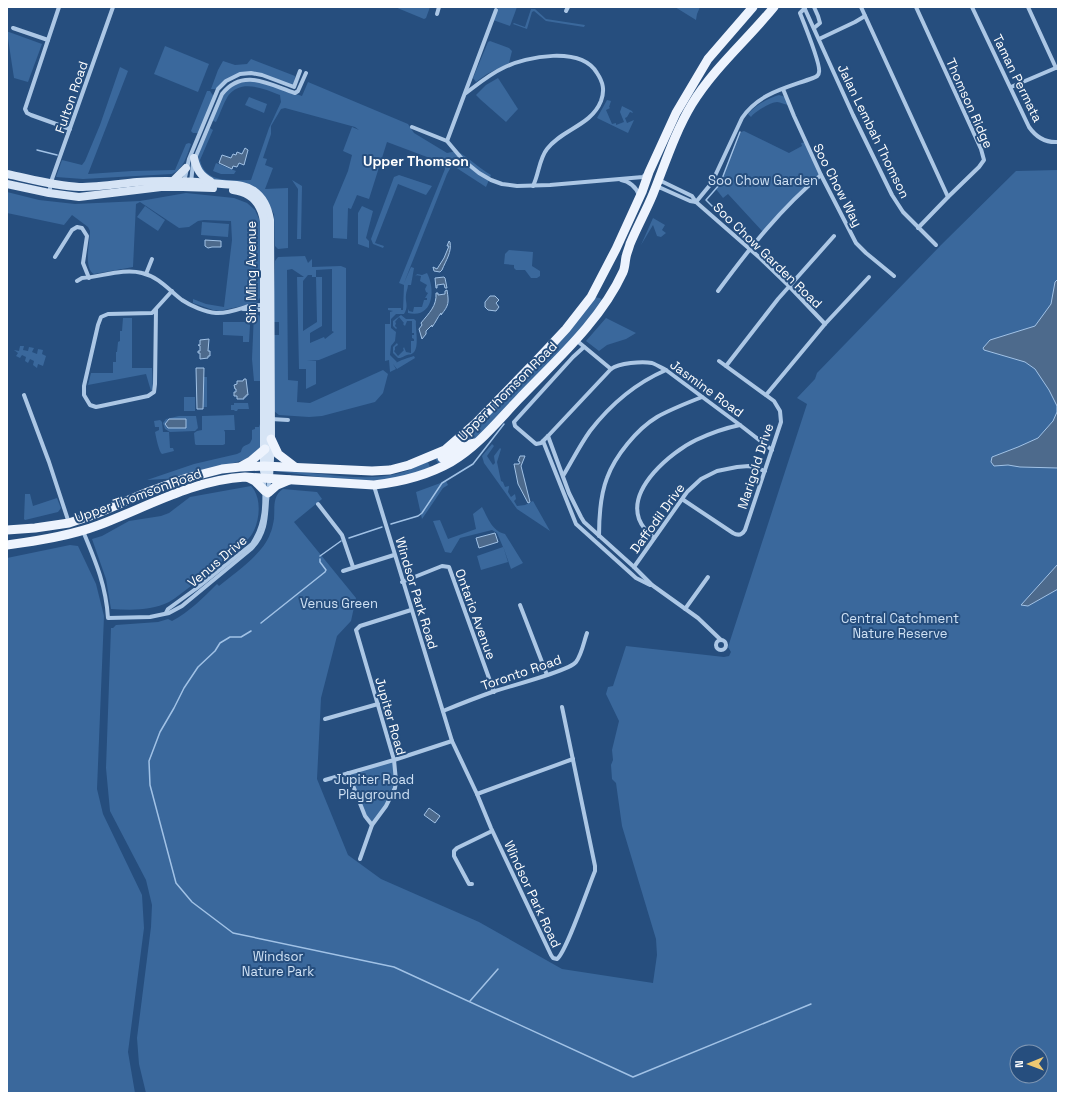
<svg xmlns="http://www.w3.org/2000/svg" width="1065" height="1100" font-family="'Space Grotesk',sans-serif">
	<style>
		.green { fill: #3a689c; fill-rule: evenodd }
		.water { fill: #4d6a8c; stroke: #a1c2e6 }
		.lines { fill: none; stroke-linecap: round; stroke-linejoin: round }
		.stream { stroke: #a1c2e6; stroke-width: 1.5 }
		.street { stroke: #acc7e5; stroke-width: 4 }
		.secondary { stroke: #d6e4f5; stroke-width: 8 }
		.primary { stroke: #edf3fd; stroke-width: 9 }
		.labels { text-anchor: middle; stroke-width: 4; stroke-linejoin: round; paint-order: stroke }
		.street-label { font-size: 13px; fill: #fff; stroke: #264e7e }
		.park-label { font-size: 13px; fill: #cfe1f4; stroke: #264e7e }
		.neighbourhood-label { font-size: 14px; font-weight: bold; fill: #fff; stroke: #264e7e }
	</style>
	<rect width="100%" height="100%" fill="#264e7e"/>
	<g class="green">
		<path d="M395,7H430L426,18L424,19Z"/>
		<path d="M498,7H517L510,26L493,20Z"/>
		<path d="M675,7H700L697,14L696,20Z"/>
		<path d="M531,9H535L546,19L585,25L584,27L546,21L534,11L532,12L527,29L513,24L514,23L525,27Z"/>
		<path d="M7,32H9L42,44L28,82L14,78Z"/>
		<path d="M490,41L509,48L512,51L509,63L487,74L476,82L473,78L488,42Z"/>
		<path d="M165,46L209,64L198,92L154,74Z"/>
		<path d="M251,59L295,76L294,87L255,73L234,76L218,89H211L218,70L223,61L235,65L247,64Z"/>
		<path d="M120,67L128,71L88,174L132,171L175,170L186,144L189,143L191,144C187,155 184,169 172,174L83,179L56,177L62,160L82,165L85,161L100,125Z"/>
		<path d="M498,78L518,109L506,122L481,100L476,95L486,85Z"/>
		<path d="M251,79L302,96L308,82L408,124L414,133L447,153L457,151C469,158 479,168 491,175L486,187L452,165L447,174L404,283L411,267L414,268L411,285H408C408,288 406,292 406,295C405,302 409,306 404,314H396L391,319V328L396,332L395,341L391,346L390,355L397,362L396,363C400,360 408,358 414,356L415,358L397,369L393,364L396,369L390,372L389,360L385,361V324H390V312L393,311L388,310V308H401V310H403L404,285L399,283L445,169L443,163L387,142L369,199L357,195L351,209L348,208L347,239L333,238V207L348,171L352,155L343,151L352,127L359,130L355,127L285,108L281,109L271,126V134L263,158L267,159L265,165L273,168L265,189L288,188V248L278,249L275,246L274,214L270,207L212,179L201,170L197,157L210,128L213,130L200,160C205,184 232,180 251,180L269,128L281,102L280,95C264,89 241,78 228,96C223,104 220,114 216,122L211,120L222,94L230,86Z"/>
		<path d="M207,91H210L214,97L200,133H193L191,131Z"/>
		<path d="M779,95L786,97L790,105C784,105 781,102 777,102C771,102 754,112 751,117L748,114C757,104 767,99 779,95Z"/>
		<path d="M249,97L267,104L264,113L245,105Z"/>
		<path d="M607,100L611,101L609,107L610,108L606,110L612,124L616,123V125L624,122L620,112L622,106L632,111L633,113L630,112L627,117L625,118L627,123L634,120L628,133L597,118Z"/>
		<path d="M744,131L789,153L802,146L801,143L806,142L821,174L763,232L728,194L723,198L716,189L722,181L741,132Z"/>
		<path d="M216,163L236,171L234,174H221L213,171Z"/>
		<path d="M1058,170V1093H146L139,1064L137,1038L151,927L152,905L146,880L110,811L106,768L111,628H113L116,625L158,622L168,619L172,621C189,612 203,598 217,584L219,586C235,573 263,554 270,534C272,530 273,524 274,519C275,508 272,496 283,489L317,492L322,499L294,522L356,598L351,621L337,636L321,698L317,779L348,855L381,879L479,922L562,969L653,983L657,955L656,939L622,826L616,783L612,779L611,765L613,760L612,750L619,721L606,694L608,687L613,686L626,646L724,657L729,656L731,652L728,647L807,404L797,398L815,379L817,373L941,245L1016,171ZM1017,1052H1041V1076H1017Z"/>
		<path d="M399,175L432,186L426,195L398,184L375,243L384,246L383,248L373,244L371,239L394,177Z"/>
		<path d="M292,180L302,186L301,239H297L298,189Z"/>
		<path d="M7,192L39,200L75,204L140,201L186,193L234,198L247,203L255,210L260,221V298L256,303L219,311L213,310L193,303V299L206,304L224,307L232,240L231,221L204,220L198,221L189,227L179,228L140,202L136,204L133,267L94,274C83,268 90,242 90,231L88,227L72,215L64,225L7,213Z"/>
		<path d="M145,206L165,220L158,231L137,217Z"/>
		<path d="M362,206L373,211L366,238L369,241V248L358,244V213Z"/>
		<path d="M653,218L665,225L662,230L666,233L661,237L657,236L653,225L641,245Z"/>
		<path d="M202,222L229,224L228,237L201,235Z"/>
		<path d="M509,250L533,252L532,266L540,271V276L537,278H531L525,270H516L514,268V265L504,264L505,254Z"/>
		<path d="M305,256L308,263L312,259V267L341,266L346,268V349L319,360L307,361H316V384L306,389V369H299L297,277H304L292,269L287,270L288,380L298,381L297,402L310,403L383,370L388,374L383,393L375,402L322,416L309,417L279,415L270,408L274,335H279V322H273L275,261L278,257ZM332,269V331L334,332L325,339L324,337L310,343V333L322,326V277H316V270ZM308,275H312V277H316L317,322L303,331V281Z"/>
		<path d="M427,273C436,290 433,319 408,313V309L409,311L413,312L414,307H422L424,300H427V298H425L428,293L426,292L425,289L427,285L420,281L421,276L416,275L415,277L417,274L422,275Z"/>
		<path d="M593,297L600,298L603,301L601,308L484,435L441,467L433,456L445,450Z"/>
		<path d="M254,313L259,315L261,319V381H254L252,359Z"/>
		<path d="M401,315L406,319H414L416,321C415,328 420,348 413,353C411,355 410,354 407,355C403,356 403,358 398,358L393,353V347L397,343L398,345L395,347V350L394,351L398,356L404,350L403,349L404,347L406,352L411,353V341H414V339L412,338V335H414V333H412V321H407L405,326L403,324L404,323L399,317L395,322L396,323L395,326L397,328L396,329L393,326V321Z"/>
		<path d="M123,318H132V368H152L153,389L151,391L146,374L88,385L91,373H113V362H116V352H117L118,342L120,341V331H122Z"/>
		<path d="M606,318L636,333L626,339L607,345L599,351L586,341Z"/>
		<path d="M223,322H247L250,325L249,342H243V336L223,335Z"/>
		<path d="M20,346H24L23,350L28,351L29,347L34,348L32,352L37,354L38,349L43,350L42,354L46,356L43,366L38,364L37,368L33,365L34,361L30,359L28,363L25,361L26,357L22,355L20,358L16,356L18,353L14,350L19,351Z"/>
		<rect x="203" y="377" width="4" height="30"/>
		<rect x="184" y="397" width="11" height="14"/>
		<path d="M234,403H248L249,409H238L237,411H235L234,410H231V405H234Z"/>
		<path d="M234,415L235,430H224L225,432V444L223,445H196L195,444L194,433L197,431L202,430V416Z"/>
		<path d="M179,416H196L198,428L195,431L170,432L165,429L163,423L166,419Z"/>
		<path d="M160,420L162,422L163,432H169L170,448H173L174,451L162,454C159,452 156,437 155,432L159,430V427H155L154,421Z"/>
		<path d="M260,424L261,425L262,448L244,460L180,478L147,480L194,464L237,454L241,452C242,445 246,446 250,443L252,439V430L255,429V427H259Z"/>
		<path d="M492,444L494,446L487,456L493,465L495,463L494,456L500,448L501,449L497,462L501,481L503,482L505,487L509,486V487L508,492L511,497L515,494L516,499L514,501L517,506L525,505L533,501L550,531L517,509L484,463L482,456Z"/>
		<path d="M428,462L430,467L419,472L389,480L351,481L275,471C315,470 356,483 396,474C407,472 417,466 428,462Z"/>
		<path d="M446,481L448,485L443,488L422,519L416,492Z"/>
		<path d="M251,486C263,498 260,526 249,538C239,551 224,560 211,570C197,580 184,593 169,602C151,611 131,610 111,609L106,579L92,539L102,536L129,521L161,516L169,513L190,497Z"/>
		<path d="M25,494H30L33,506L57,498L61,508L58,512L25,520L24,519Z"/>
		<path d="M482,507C488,518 492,531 505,534L523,563L511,569L503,546L508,562L481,570L477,556L503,547L497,533L492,530L460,538L451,553L445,552L433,521L440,520L448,539L476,529L473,514Z"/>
		<path d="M70,545L78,546L96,584L104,616L97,789L103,814L142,895L144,928L128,1052L135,1093H7V558Z"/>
		<path d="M394,760L396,781L386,806L372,825L360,805L348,773Z"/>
	</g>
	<g class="water">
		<path d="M245,148L248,150L244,165L239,163L237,167L233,166L232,169L219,163L222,155L231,158L233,154L236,155L237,152L242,154Z"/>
		<path d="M205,240L221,241V247H212L208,248L205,246Z"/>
		<path d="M449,241L450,242C452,252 446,260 442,270L440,272L434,271L433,267L437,269L444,258L449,246H447Z"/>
		<path d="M444,277L445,278L447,288H445L444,284L437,285V288H436L435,278Z"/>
		<path d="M1058,279V468L1020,467L1008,465L994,466L991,462L992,457L1018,447L1038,438L1053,421L1057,412V406L1049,390L1035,369L1025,362L984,350L983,348L990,340L1035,326L1051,304L1055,282Z"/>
		<path d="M447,290C449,303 449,305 441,315V313C437,318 436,322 432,327V325L426,331V334L422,339L419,329L422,325L421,323C429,313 437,306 436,293H438V295L445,294V291Z"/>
		<path d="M490,296H495L499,300L496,303L499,307L496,311L488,310L485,307V302Z"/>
		<path d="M209,339L208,351H210V356H208V358L200,359V353H198V351H200V346L198,345H200V340Z"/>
		<path d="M196,368H204L203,409H197Z"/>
		<path d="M244,379H246L248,395H246V397H244V399H237V396H234V392H236V389H235L234,385L237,384V381H243Z"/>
		<path d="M169,419H186V428H168L165,424Z"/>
		<path d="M520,456H525L521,466L530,502L528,503L518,484L514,464H519L520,462L518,461Z"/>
		<path d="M495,533L498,542L479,548L476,538Z"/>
		<path d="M1058,564V589L1028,606L1021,605Z"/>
		<path d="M429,808L440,816L435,823L424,815Z"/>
	</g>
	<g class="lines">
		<g class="stream">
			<path d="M37,150L57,155"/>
			<path d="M714,208L706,200L720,184L740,132"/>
			<path d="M391,524L418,516L422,513L442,483L473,464L504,424"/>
			<path d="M349,538L382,527"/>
			<path d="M320,556L341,541"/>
			<path d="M261,623L325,572L326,570L320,562V559"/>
			<path d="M251,631L241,637H230L220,643L215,651L198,667L184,688L174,708L160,732L149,761L150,785L176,883L192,902L233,933L394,967L633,1077L811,1004"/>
			<path d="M470,1001L498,969"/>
		</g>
		<g class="street">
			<path d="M59,7L25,109L27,113L31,115L70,129"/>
			<path d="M804,7L853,115L892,195L903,212L936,245"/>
			<path d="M861,7L948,197"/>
			<path d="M916,7L981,149L984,160L979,167L948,197L918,228"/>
			<path d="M972,7L1029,127C1036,137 1045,143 1058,142"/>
			<path d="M1028,7L1056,68"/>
			<path d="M566,11L568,7"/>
			<path d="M437,14L439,7"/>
			<path d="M13,28L48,40"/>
			<path d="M814,28L820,23L818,16L814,7"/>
			<path d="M819,39L855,22L865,16"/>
			<path d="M1011,87L1058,67"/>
			<path d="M783,89L794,116L821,175L856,243L866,253L894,276"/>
			<path d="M466,93C478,84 490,74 503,68C527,56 581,46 597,73C603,82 605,90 601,101C591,126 562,129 547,149C539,159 539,174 533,186"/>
			<path d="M412,127L447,141L463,160L479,173L491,180L502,184L517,186L550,185L643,177L646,174"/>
			<path d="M447,141L496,10"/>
			<path d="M621,180C629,181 636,187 639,195"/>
			<path d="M659,180L692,196L696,202L760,258L789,286L825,324"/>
			<path d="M184,182L189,159L218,89L226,81L240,74L251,73L262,75L294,87L300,71"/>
			<path d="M191,183L193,163L222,94C243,67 270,85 295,93L298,91L306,73"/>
			<path d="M655,187L661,188L690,201L696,202"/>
			<path d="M49,193L52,179L113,7"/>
			<path d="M696,202L710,185L714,178L742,118C759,93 786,88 813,78C816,77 819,76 819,72C821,65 804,23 800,13L805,8"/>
			<path d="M55,257L72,230L77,227L82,228L87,236L83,263L89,278"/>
			<path d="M146,274L152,259"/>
			<path d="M77,281L82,278C101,277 123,268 142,273C159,277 169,290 182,300C191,306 205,312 216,313C227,314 239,309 249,306C253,305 259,305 264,305"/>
			<path d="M718,291C749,249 781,208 821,175"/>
			<path d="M156,309L155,384L154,392L148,396L101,406L96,407L90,405L84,395V386L98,325L101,317L108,314L152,313L172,291"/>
			<path d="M243,309L264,310"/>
			<path d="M576,340L611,369"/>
			<path d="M584,347L573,357L514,422L515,426L536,444L541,443L548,436L611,369C619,363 642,361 652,363C657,365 662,368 666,370L740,425L772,450"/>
			<path d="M726,366L778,299L834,236"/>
			<path d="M24,395L49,462L69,523"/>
			<path d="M766,395L825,324L869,277"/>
			<path d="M271,419L288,420"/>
			<path d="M548,436L569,493L581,517L584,522L634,567L652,585L698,618L721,640"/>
			<path d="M543,441L576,524L636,578L650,585"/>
			<path d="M563,476C572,461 580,445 590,431C610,405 636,383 666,370"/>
			<path d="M374,486L452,741L477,794L491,828L551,955L553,958L557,959C566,953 589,885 595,871V866L562,707"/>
			<path d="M682,499L733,533C738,536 742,535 745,530L781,422L780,411L774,401L719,361"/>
			<path d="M318,504L342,535L353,567"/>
			<path d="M83,531C95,560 106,585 108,618L150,617L169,613L182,606L251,549C265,535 266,520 267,501C268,494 269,486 269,479"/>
			<path d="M599,536C599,516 600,496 607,478C615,456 637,429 657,417C671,409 687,403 702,397"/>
			<path d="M654,538C648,533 642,527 639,519C628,488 671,452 696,440C711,433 725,428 740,425"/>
			<path d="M634,567L687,492L701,479L717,471L737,467L749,466L765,471"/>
			<path d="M343,571L394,555"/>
			<path d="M402,582L442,566L449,567L494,692"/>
			<path d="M520,605L547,675"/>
			<path d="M685,609L708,577"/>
			<path d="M166,613L168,609L197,588L252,544C266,523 265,502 264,478"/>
			<circle cx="721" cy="645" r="5"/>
			<path d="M443,711C460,704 478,697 495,691C510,686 569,671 576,662C582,654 584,641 587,633"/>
			<path d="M325,719L378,704"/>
			<path d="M348,773L365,816L372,825"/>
			<path d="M325,780L394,760L452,741"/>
			<path d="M477,794L573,759"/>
			<path d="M360,859L372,825L386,806L395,788L396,781L394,760L356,630L360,626L411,610"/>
			<path d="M472,884H469L454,856V851L457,848L492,831"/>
		</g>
		<g class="secondary">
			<path d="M194,158C197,170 200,175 210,181"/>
			<path d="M7,174C31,179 55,186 79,187C98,187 117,184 137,182C165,180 193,181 222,184C233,185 245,184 254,191C264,198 268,208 270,220L271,439L269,478"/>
			<path d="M173,181L186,168"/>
			<path d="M7,184L49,193L79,197L161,187H183L213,188"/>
			<path d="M233,190C251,192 261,203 264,221V471"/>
		</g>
		<g class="primary">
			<path d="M271,439L278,454L295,467"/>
			<path d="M442,458L462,446L474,443"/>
			<path d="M242,466L251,461L265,449"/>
			<path d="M249,478L255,481L265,491"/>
			<path d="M268,493L277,485L289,480"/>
			<path d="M7,530L35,528L69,523L93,515L148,492L187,478L222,469L240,467L264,466L372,471L390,470L409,465L445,450L476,423L539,358L566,329L591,297L616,249L642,192L649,172L676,113L708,59L753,7"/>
			<path d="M7,545C37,541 70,536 99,525C147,507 193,480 245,477L374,485C400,482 428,475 451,462C477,447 497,422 518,400C555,361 600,322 623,272C625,268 625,262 626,257C627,252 629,248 630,244C637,227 646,211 653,194C665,164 675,132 692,104C714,68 747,40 774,7"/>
		</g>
	</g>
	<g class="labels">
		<g class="street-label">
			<text transform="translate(1018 78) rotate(64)" y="5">Taman Permata</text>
			<text transform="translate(71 97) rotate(-71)" y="5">Fulton Road</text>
			<text transform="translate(970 103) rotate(66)" y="5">Thomson Ridge</text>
			<text transform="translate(874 131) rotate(64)" y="5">Jalan Lembah Thomson</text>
			<text transform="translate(838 185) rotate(63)" y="5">Soo Chow Way</text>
			<text transform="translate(768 255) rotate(44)" y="5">Soo Chow Garden Road</text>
			<text transform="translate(251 272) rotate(-90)" y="5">Sin Ming Avenue</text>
			<text transform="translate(707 388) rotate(36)" y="5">Jasmine Road</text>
			<text transform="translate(507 391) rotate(-45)" y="5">Upper Thomson Road</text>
			<text transform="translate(755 466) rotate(-72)" y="5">Marigold Drive</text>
			<text transform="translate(138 495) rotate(-20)" y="5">Upper Thomson Road</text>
			<text transform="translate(657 518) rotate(-54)" y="5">Daffodil Drive</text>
			<text transform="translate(217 561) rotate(-40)" y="5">Venus Drive</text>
			<text transform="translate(417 593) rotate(73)" y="5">Windsor Park Road</text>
			<text transform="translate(476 614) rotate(70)" y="5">Ontario Avenue</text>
			<text transform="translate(521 672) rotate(-19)" y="5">Toronto Road</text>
			<text transform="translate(391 716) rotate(74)" y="5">Jupiter Road</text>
			<text transform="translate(533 894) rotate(65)" y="5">Windsor Park Road</text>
		</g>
		<g class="park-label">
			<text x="763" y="185">Soo Chow Garden</text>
			<text x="339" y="608">Venus Green</text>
			<text x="900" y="623">Central Catchment<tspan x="900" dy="15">Nature Reserve</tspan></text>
			<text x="374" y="784">Jupiter Road<tspan x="374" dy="15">Playground</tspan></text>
			<text x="278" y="961">Windsor<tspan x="278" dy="15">Nature Park</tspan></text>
		</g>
		<g class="neighbourhood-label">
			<text x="416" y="166">Upper Thomson</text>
		</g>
	</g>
	<rect width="1065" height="1100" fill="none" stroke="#ffffff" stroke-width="16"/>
	<g transform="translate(1029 1064) rotate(269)"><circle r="19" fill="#264e7e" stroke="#7d95b2"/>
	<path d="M0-3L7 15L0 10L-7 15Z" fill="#eec872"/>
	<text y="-6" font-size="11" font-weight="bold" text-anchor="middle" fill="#ffffff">N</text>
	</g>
</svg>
